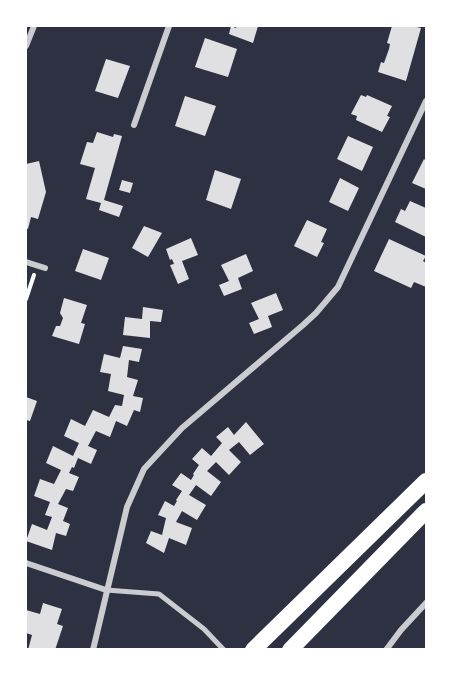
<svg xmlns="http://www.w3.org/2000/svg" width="452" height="675" font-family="Lato,sans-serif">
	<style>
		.building { fill: #e0e0e3 }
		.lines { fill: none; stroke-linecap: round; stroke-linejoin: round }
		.path { stroke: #fff; stroke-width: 4 }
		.pedestrian { stroke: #caccd0; stroke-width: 5 }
		.minor { stroke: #caccd0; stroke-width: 6 }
		.trunk { stroke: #fff; stroke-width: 16 }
	</style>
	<rect width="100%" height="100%" fill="#2d3142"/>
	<g class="building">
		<path d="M231,26L236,28L237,26H258L253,43L229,34Z"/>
		<path d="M392,26H412L421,28L406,81L378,72L381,62L384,63L389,49L390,44L387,43Z"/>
		<path d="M205,38L237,49L228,77L195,67Z"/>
		<path d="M106,59L130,66L118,98L95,91Z"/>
		<path d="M361,95L366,97L367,95L392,106L387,116L390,117L382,132L356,120L357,116L351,114Z"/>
		<path d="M185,96L216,106L205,136L175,126Z"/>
		<path d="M97,132L113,137L114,134L122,136L104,200L123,206L119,217L99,210L101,203L86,199L95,168L80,164L87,142L93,143Z"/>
		<path d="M348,136L373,147L362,171L337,159Z"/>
		<path d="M424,159L426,161V189L412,183Z"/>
		<path d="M39,161L46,192L38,219L31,217L28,229L26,228V164Z"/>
		<path d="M215,170L241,179L231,209L206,200Z"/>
		<path d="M340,178L359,188L348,211L329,202Z"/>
		<path d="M122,180L133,183L130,193L119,190Z"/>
		<path d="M410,201L426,208V237L395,222L401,209L405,211Z"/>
		<path d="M307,220L327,229L321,242L324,243L317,257L294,246Z"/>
		<path d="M144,226L162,233L148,257L132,248Z"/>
		<path d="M191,238L198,255L182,261L189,279L178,284L170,265L174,264L172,259L170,260L166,249Z"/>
		<path d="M389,239L426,256L423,261L426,263V287L414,282L411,288L374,271Z"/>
		<path d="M83,249L109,258L101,280L75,271Z"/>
		<path d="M246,254L253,271L238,278L242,289L224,296L219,285L229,281L221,265Z"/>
		<path d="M276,293L283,310L268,316L272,327L254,334L249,323L259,319L251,303Z"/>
		<path d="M64,298L87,305L81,323L85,324L79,344L52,336L56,326H60L63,318L60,313Z"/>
		<path d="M143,307L163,310L161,322L150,321V338L123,335L125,317L142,319Z"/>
		<path d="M123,346L142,349L139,362L129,360L127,377L138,380L133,396L143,398L140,412L134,410L127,426L116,421L110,437L96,431L88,446L97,450L91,464L78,458L74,468L72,467L69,473L79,477L73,491L66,489L58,504L68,508L63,521L70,524L66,536L56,533L52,550L26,541L32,524L47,530L52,517L45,515L50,502L34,496L40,479L54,484L61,470L46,463L53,446L73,456L79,443L64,436L71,419L85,426L93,410L109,417L115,405L122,406L124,395L108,391L111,374L100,372L104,354L120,358Z"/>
		<path d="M26,397L37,401L30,421L26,420Z"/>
		<path d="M246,422L264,444L250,455L239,442L229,450L241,462L229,475L216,462L207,471L221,482L211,496L196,485L189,495L206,505L197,520L182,511L176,522L192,528L186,545L169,538L164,553L146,543L151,531L162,535L166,518L158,515L165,501L174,506L177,501L176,500L182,491L172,485L181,473L191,480L194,475L193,474L199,465L192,459L202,448L211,456L222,443L216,437L228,427L234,435Z"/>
		<path d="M43,603L62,609L57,624L63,626L55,650H28L32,635L26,633V610L40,614Z"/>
	</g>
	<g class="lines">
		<path class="path" d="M26,299L34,275"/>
		<path class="pedestrian" d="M106,590L159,594L204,629L224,650"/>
		<g class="minor">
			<path d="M26,46L34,26"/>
			<path d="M134,125L169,26"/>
			<path d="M26,262L45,268"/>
			<path d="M26,563L106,590"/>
			<path d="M93,650L127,507L144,469L182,428L303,325L316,313L338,287L426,101"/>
			<path d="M386,650L401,630L426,603"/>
		</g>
		<g class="trunk">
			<path d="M253,650L426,481"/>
			<path d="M290,650L426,511"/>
		</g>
	</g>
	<rect width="452" height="675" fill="none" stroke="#ffffff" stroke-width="54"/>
</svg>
